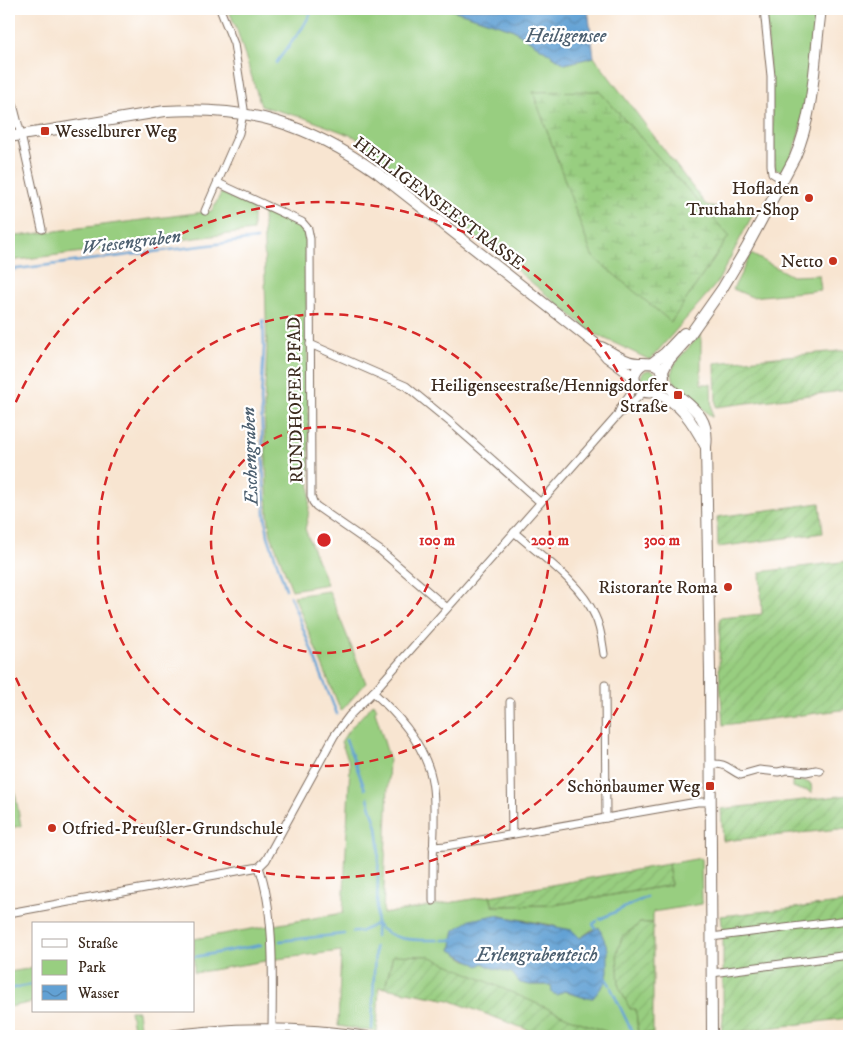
<svg xmlns="http://www.w3.org/2000/svg" width="858" height="1045" font-family="'IM FELL DW Pica',serif">
	<style>
		.green { fill: #98ce80; stroke: #6a7c4f; fill-rule: evenodd }
		.wetland { fill: url(#wetland-marsh); stroke: #6a7c4f }
		.garden { fill: url(#garden-furrows); stroke: #6a7c4f }
		.water { fill: url(#water-waves); stroke: #4e6679 }
		.lines { fill: none; stroke-linecap: round; stroke-linejoin: round }
		.stream { stroke: #62a1d4; stroke-width: 2.5 }
		.minor-casing { stroke: #7d6b5d; stroke-width: 9 }
		.secondary-casing { stroke: #7d6b5d; stroke-width: 12 }
		.minor { stroke: #fff; stroke-width: 7 }
		.secondary { stroke: #fff; stroke-width: 10 }
		.ring { fill: none; stroke: #d62828; stroke-width: 2.5; stroke-dasharray: 9 6 }
		.poi-dot { fill: #c8321e; stroke: #fff; stroke-width: 2 }
		.labels { text-anchor: middle; stroke-width: 4.5; stroke-linejoin: round; paint-order: stroke }
		.poi-label { font-size: 18px; fill: #3b2a1e; stroke: #fff; text-anchor: end }
		.street-label { font-size: 18px; fill: #3b2a1e; stroke: #fff }
		.water-label { font-size: 19px; font-style: italic; fill: #4d6070; stroke: #fff }
		.centre { fill: #d62828; stroke: #fff; stroke-width: 2.5 }
		.ring-label { font-size: 15px; text-anchor: middle; font-weight: bold; fill: #d62828; stroke: #fff; stroke-width: 4.5; stroke-linejoin: round; paint-order: stroke }
	</style>
	<defs>
		<pattern id="wetland-marsh" width="20" height="14" patternUnits="userSpaceOnUse" patternTransform="scale(1.25)"><rect width="20" height="14" fill="#98ce80"/><path d="M1 5h8M5 5V1M11 12h8M15 12V8" fill="none" stroke="#84b16e"/></pattern>
		<pattern id="garden-furrows" width="10" height="10" patternUnits="userSpaceOnUse" patternTransform="scale(1.25)"><rect width="10" height="10" fill="#98ce80"/><path d="M-1 1l2-2M0 10L10 0M9 11l2-2" fill="none" stroke="#84b16e"/></pattern>
		<pattern id="water-waves" width="16" height="10" patternUnits="userSpaceOnUse" patternTransform="scale(1.25)"><rect width="16" height="10" fill="#62a1d4"/><path d="M0 5q4-4 8 0t8 0" fill="none" stroke="#5283ab"/></pattern>
	</defs>
	<rect width="100%" height="100%" fill="#fff"/>
	<filter id="ink" filterUnits="userSpaceOnUse"><feTurbulence type="fractalNoise" baseFrequency=".02" numOctaves="2"/><feDisplacementMap in="SourceGraphic" scale="10" xChannelSelector="R" yChannelSelector="G"/><feConvolveMatrix kernelMatrix="1 2 1 2 8 2 1 2 1" color-interpolation-filters="sRGB"/></filter>
	<filter id="wash" filterUnits="userSpaceOnUse"><feTurbulence type="fractalNoise" baseFrequency=".0096" numOctaves="4" result="noise"/><feDisplacementMap in="SourceGraphic" scale="20" xChannelSelector="R" yChannelSelector="G"/><feGaussianBlur stdDeviation="1.12" result="paint"/><feColorMatrix in="noise" values="0 0 0 0 0 0 0 0 0 0 0 0 0 0 0 0 0 1.4 0 .05"/><feComposite in="paint" operator="in"/></filter>
	<g filter="url(#wash)">
		<rect width="100%" height="100%" fill="#f8e5d1"/>
		<g class="green">
			<path d="M228,9H449L512,29L565,64L594,57L706,205L753,214L717,283L650,360L593,333L355,137L305,118L261,106L236,27Z"/>
			<path d="M766,9H817C814,37 804,161 780,171L775,169Z"/>
			<path d="M221,193L253,207V231L9,261V237L212,211Z"/>
			<path d="M265,208C279,214 299,219 305,234L310,496L308,517L305,529L327,584L292,590L271,535L268,515L264,408L267,349L263,211Z"/>
			<path d="M751,254L792,276L819,275L821,290L752,297L733,289Z"/>
			<path d="M701,334V384H711L712,417H711C700,402 661,385 675,364C682,353 693,344 701,334Z"/>
			<circle cx="649" cy="378" r="8"/>
			<path d="M329,591L366,683L341,711L294,596Z"/>
			<path d="M374,703L377,709L375,711L389,758L383,914L490,896L493,906L553,905L671,885L668,864L701,858L702,904L653,912V923H640L622,937L636,1009L638,1033H653V1036H618L393,956L385,988L379,987L377,1032L338,1026L341,951L277,959L194,973V939L343,913L350,764L341,742L348,731ZM495,915L552,925L580,938L593,929L606,980L593,998L571,994L551,985H530L512,973L490,967L483,963L466,960L452,950L455,930Z"/>
			<path d="M792,780L807,782L811,784L812,793H810L808,790H800L793,787Z"/>
			<path d="M13,781L21,826L9,828V782Z"/>
			<path d="M34,968V1002L9,1007V972Z"/>
			<path d="M130,1011H138L141,1034L134,1035Z"/>
		</g>
		<path class="wetland" d="M599,91L729,236L671,322L592,256L533,92Z"/>
		<g class="garden">
			<path d="M849,350V390L716,407L715,363Z"/>
			<path d="M820,503L823,533L718,547L717,517Z"/>
			<path d="M849,561V709L723,725L719,668L720,618L762,614L760,572Z"/>
			<path d="M849,795V828L723,841L721,809Z"/>
			<path d="M668,864L671,885L553,905L493,906L490,896Z"/>
			<path d="M849,902V1018L721,1034L723,1019V935L721,916Z"/>
			<path d="M640,923H653V1033H638L636,1009H630L619,987L617,953L622,937Z"/>
			<path d="M393,955L429,956L574,1020L618,1036H544L449,1000L385,988Z"/>
		</g>
		<g class="water">
			<path d="M449,9H588L594,57L565,64L512,29Z"/>
			<path d="M495,915L572,930L580,938L599,927L608,949V972L605,983L593,998L582,997L564,991L557,995L552,993L551,985H530L520,983L512,973L490,967L483,963L479,966L451,950L455,930L470,920Z"/>
		</g>
		<g class="lines">
			<g class="stream">
				<path d="M276,63L303,27L313,9"/>
				<path d="M9,270L257,239"/>
				<path d="M263,320L264,347L261,400L265,515L268,536L286,589"/>
				<path d="M290,596L337,714"/>
				<path d="M346,740L365,789"/>
				<path d="M368,798L377,827L379,844L376,936"/>
				<path d="M600,919L647,897"/>
				<path d="M595,928L593,924L597,921"/>
				<path d="M353,932H360L376,924C393,942 416,940 438,940"/>
				<path d="M442,940H453"/>
				<path d="M280,941L344,934"/>
				<path d="M194,957L261,945"/>
				<path d="M606,979L610,985"/>
				<path d="M611,988L634,1036"/>
				<path d="M9,989L34,984"/>
				<path d="M372,1029L375,947"/>
			</g>
		</g>
	</g>
	<g filter="url(#ink)">
		<g class="lines">
			<defs>
				<g id="minor">
					<path d="M764,9L771,76V165L772,173L783,180"/>
					<path d="M9,89L21,135L42,229"/>
					<path d="M218,183L302,222L308,229L310,239L311,496L313,502L316,506L381,551L447,608"/>
					<path d="M205,211L239,133L244,109L234,44L220,9"/>
					<path d="M310,344L406,386L450,422L540,502"/>
					<path d="M617,416L621,407L636,385"/>
					<path d="M514,532C540,555 581,583 595,616C601,628 602,641 604,654"/>
					<path d="M605,685L606,818"/>
					<path d="M373,692C397,714 420,739 430,772C435,790 434,810 434,829C433,853 433,877 433,901"/>
					<path d="M510,702L512,834"/>
					<path d="M710,764C728,763 727,769 741,775L759,770L778,772L787,770L806,772L816,770L820,771"/>
					<path d="M433,847L446,846L697,802H710"/>
					<path d="M259,867C276,915 272,985 272,1036"/>
					<path d="M9,913L259,867L266,860L334,736L349,716L375,690L617,416L644,392"/>
					<path d="M711,937L849,920"/>
					<path d="M712,973L849,955"/>
					<path d="M159,1036C230,1025 300,1025 371,1036"/>
				</g>
				<g id="secondary">
					<path d="M9,137L165,111C251,106 308,124 378,173L597,345L607,357L634,377"/>
					<path d="M601,347C610,351 619,358 628,361C640,366 657,358 663,372C665,376 664,382 661,386C647,405 621,378 643,364"/>
					<path d="M652,363L665,353L684,333"/>
					<path d="M663,371L668,361L684,343L722,289L747,247L795,157C815,111 814,59 821,9"/>
					<path d="M663,381C684,405 711,410 706,447L710,673L712,1036"/>
					<path d="M654,392C681,402 693,423 706,447"/>
				</g>
			</defs>
			<use href="#minor" class="minor-casing"/>
			<use href="#secondary" class="secondary-casing"/>
			<use href="#minor" class="minor"/>
			<use href="#secondary" class="secondary"/>
		</g>
	</g>
	<g class="ring">
		<circle cx="324" cy="540" r="113"/>
		<circle cx="324" cy="540" r="226"/>
		<path d="M10 416A338 338 0 1 1 10 664"/>
	</g>
	<g class="poi-dot">
		<rect x="40" y="126" width="10" height="10" rx="2.5"/>
		<circle cx="809" cy="198" r="5"/>
		<circle cx="833" cy="261" r="5"/>
		<rect x="673" y="390" width="10" height="10" rx="2.5"/>
		<circle cx="728" cy="587" r="5"/>
		<rect x="705" y="781" width="10" height="10" rx="2.5"/>
		<circle cx="52" cy="828" r="5"/>
	</g>
	<g class="labels">
		<g class="poi-label">
			<text x="55" y="137" text-anchor="start">Wesselburer Weg</text>
			<text x="799" y="194">Hofladen<tspan x="799" dy="21">Truthahn-Shop</tspan></text>
			<text x="823" y="267">Netto</text>
			<text x="668" y="391">Heiligenseestraße/Hennigsdorfer<tspan x="668" dy="21">Straße</tspan></text>
			<text x="718" y="593">Ristorante Roma</text>
			<text x="700" y="792">Schönbaumer Weg</text>
			<text x="62" y="834" text-anchor="start">Otfried-Preußler-Grundschule</text>
		</g>
		<g class="street-label">
			<text transform="translate(439 203) rotate(37)" y="6">HEILIGENSEESTRASSE</text>
			<text transform="translate(295 400) rotate(-91)" y="6">RUNDHOFER PFAD</text>
		</g>
		<g class="water-label">
			<text x="566" y="42">Heiligensee</text>
			<text transform="translate(131 241) rotate(-7)" y="7">Wiesengraben</text>
			<text transform="translate(249 456) rotate(-92)" y="7">Eschengraben</text>
			<text x="537" y="961">Erlengrabenteich</text>
		</g>
	</g>
	<circle cx="324" cy="540" r="8" class="centre"/>
	<g class="ring-label">
		<text x="437" y="545">100 m</text>
		<text x="550" y="545">200 m</text>
		<text x="662" y="545">300 m</text>
	</g>
	<rect width="858" height="1045" fill="none" stroke="#fff" stroke-width="30"/>
	<rect x="32" y="922" width="162" height="90" fill="#ffffff" stroke="#b1aaa5"/>
	<rect x="42" y="939" width="25" height="8" fill="#ffffff" stroke="#b1aaa5"/>
	<text x="78" y="948" font-size="15" fill="#3b2a1e">Straße</text>
	<rect x="42" y="960" width="25" height="15" fill="#98ce80" stroke="#b1aaa5"/>
	<text x="78" y="972" font-size="15" fill="#3b2a1e">Park</text>
	<rect x="42" y="985" width="25" height="15" fill="url(#water-waves)" stroke="#b1aaa5"/>
	<text x="78" y="998" font-size="15" fill="#3b2a1e">Wasser</text>
</svg>
